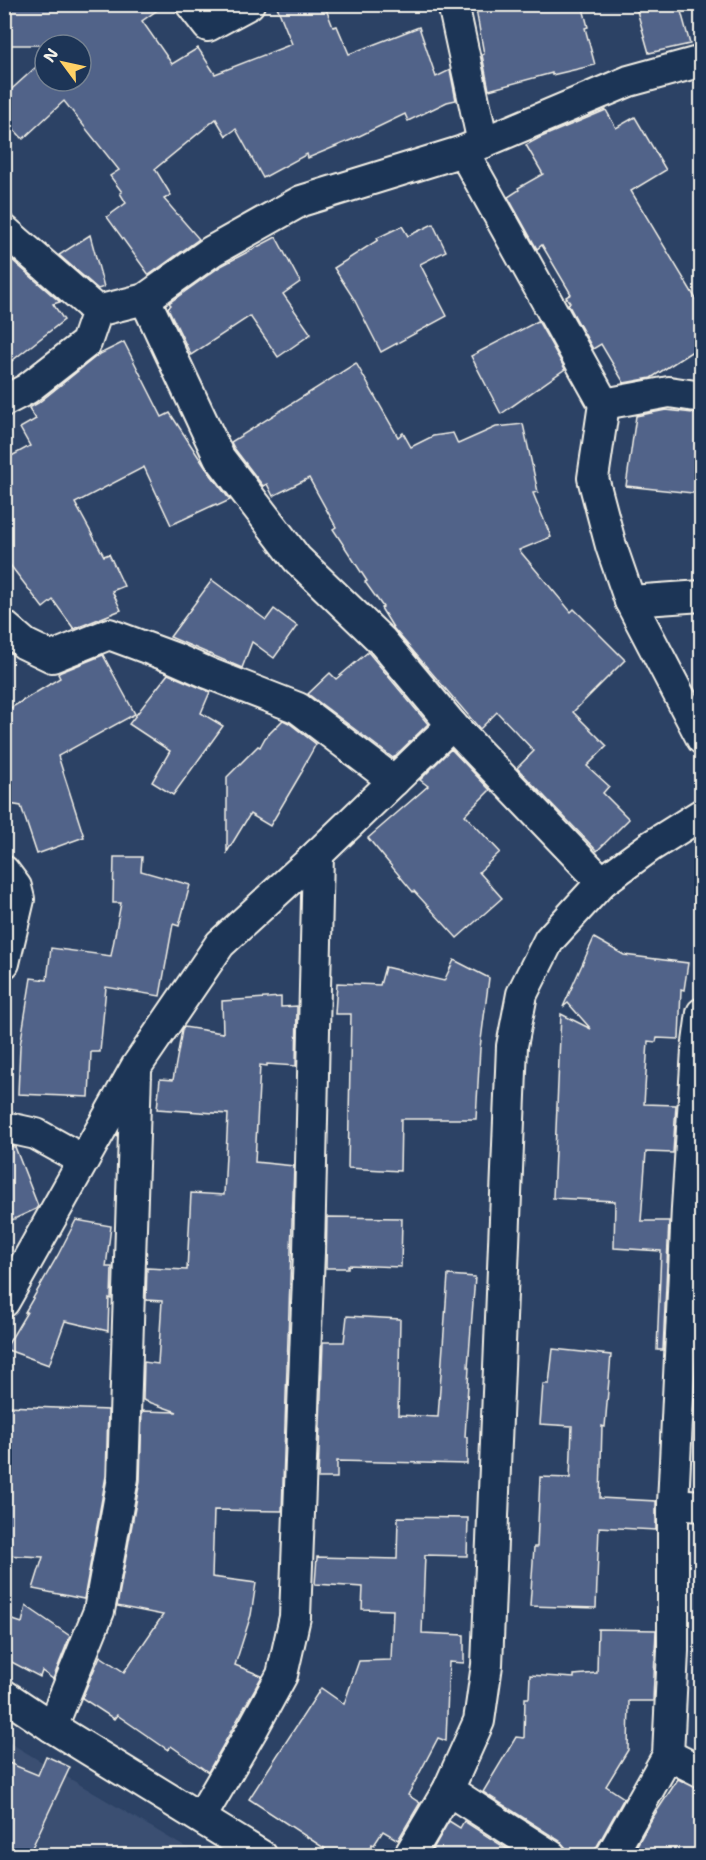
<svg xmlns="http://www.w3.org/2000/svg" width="706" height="1860" font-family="'Shantell Sans',sans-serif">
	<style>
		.built { fill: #3b4f72 }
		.building { fill: #516389; stroke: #f4f1e8; stroke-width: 1.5 }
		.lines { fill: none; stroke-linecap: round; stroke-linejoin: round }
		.minor-casing { stroke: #f4f1e8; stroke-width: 34 }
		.minor { stroke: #1d3557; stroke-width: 30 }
	</style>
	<rect width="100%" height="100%" fill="#2c4265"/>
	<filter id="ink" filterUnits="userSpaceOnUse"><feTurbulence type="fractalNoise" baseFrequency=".0167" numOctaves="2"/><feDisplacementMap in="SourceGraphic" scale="12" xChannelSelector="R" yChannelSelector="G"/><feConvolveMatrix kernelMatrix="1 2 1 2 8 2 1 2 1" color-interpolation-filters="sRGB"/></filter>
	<g filter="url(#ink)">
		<path class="built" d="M5,1740L198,1855H5Z"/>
		<g class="building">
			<path d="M14,4H166L142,21L172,64L198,48L215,74L292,44L276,4H324L333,27L337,26L349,54L419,27L436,77L450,70L456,100L447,102L408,121L405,114L351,140L308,158L307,154L263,178L236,129L226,136L216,119L155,169L171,195L164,199L199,239L149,275L107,217L126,203L120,193L122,192L110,176L119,170L64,101L23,139L4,119V96L45,59V81H81V45H4V13Z"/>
			<path d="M475,4H582L588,27L585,28L595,65L552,75V73L489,90L482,55L484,54Z"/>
			<path d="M635,4H679L690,44L649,53Z"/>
			<path d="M606,110L616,128L635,117L666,170L631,191L702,309V345L651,378L624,383L601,344L593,349L568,304L570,303L566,297L571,294L542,245L537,249L508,197L519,190L518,188L543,174L526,145L539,138Z"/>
			<path d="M433,224L446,251L420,264L447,316L381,352L354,299L334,268L378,240L377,238L402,226L408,236Z"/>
			<path d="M90,235L104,287L98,289L59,255Z"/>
			<path d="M276,237L300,282L283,294L311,334L278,357L250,316L191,355L168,308L171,305L169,303L221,266Z"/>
			<path d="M4,253L60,302L53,304L64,320L4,367Z"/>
			<path d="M538,321L565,369L501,414L471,356Z"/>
			<path d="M124,342L162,417L170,413L205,467L230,500L217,506L216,504L171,525L144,467L75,503L104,556L109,554L124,586L112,591L121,610L74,629L53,600L43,608L4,557V460L30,446L20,428L36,419L29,408L38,403L98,355Z"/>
			<path d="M356,363L398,437L403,433L411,447L433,436L453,433L458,444L496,427L523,424L538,492L533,493L551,537L519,550L571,612L574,609L625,660L573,712L607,746L587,766L609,786L603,793L629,819L597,851L517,768L534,751L497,712L480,729L394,629L381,608L383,607L365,582L367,581L333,529L336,527L309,478L273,496L267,484L263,486L234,448L231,442Z"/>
			<path d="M666,410L702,414V494L626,486L636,416Z"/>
			<path d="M212,580L266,620L274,609L297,626L274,658L252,642L242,668L170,637Z"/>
			<path d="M368,652L428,724L393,758L308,694L330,673L336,679Z"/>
			<path d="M103,655L135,714L58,756L84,837L37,854L21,806L4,803V712L60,678L58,674L61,672Z"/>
			<path d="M168,674L210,692L201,713L223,726L173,795L152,782L170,751L129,724Z"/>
			<path d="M283,720L289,723L316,744L302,769L303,770L270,826L250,814L227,852V777L258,746L260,747L265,738Z"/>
			<path d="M451,749L490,790L465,815L500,852L479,872L502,898L457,938L414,891L413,892L368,838L428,786L420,780Z"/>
			<path d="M114,857H142L141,871L190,885L179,926L173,924L160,996L106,987L100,1052H91L89,1097L18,1094L20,1046L31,978L47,980L51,948L111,956L121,903H113Z"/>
			<path d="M594,938L624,955L688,963L684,990L681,989L679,1039L657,1038L656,1042L648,1041L644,1104L676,1105L673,1153L646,1152L641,1221H669L663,1350H657L661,1251L614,1248L615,1201L553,1198L561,1014L591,1029L568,1003L563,1007Z"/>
			<path d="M454,960L489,978L480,1048L476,1119H401L400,1171L348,1168L351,1014H335L337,983L380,985L385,967L444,981Z"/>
			<path d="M281,997V1007L297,1006L296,1066L267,1064V1066L260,1065L255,1162L294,1166L282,1511L214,1510L212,1577L256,1583L251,1615L235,1665L262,1676L208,1772L171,1746L168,1750L117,1715L114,1719L82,1698L100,1656L124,1672L163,1615L117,1606L140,1481L142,1411L177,1412L143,1400L144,1362L158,1364L162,1301L146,1300L147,1268L187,1270L191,1193L224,1195L228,1114L157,1109L160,1079L173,1080L182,1030L184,1027L223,1033L222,1001Z"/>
			<path d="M4,1145L15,1147L38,1206L36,1209L12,1220L4,1202Z"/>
			<path d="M327,1217L402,1218L401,1267L348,1265V1268H326Z"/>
			<path d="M76,1220L111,1226L106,1267H112L111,1299L109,1298L108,1331L65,1321L49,1365L5,1349L27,1312H25L58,1255Z"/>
			<path d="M702,1267V1350H698Z"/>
			<path d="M448,1275L475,1277L468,1367H469L465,1437H467V1464L337,1461V1478H318L323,1342H344L347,1316L400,1319L398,1415L438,1417Z"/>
			<path d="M553,1349L611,1355L605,1427L602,1426L600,1498L656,1501V1530L599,1527L596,1608L530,1606L534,1547H537L540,1477L570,1478L572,1426L540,1424L543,1384H549Z"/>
			<path d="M6,1406L108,1410L106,1476L84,1599L33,1589L43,1557L4,1555Z"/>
			<path d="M398,1517L468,1518L467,1556L425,1555L422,1633L464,1635V1663L449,1662L446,1741L438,1738L408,1795L420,1803L398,1840L383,1831L374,1845L372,1844L364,1856H336L249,1799L321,1688L344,1704L359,1661L391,1660L393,1610L362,1609L363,1587L315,1584L317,1557L397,1559Z"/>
			<path d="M26,1606L70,1636L53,1679L42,1671L40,1677L4,1658V1617L22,1623Z"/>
			<path d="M598,1629L656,1630L653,1701H629L628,1750L606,1786L624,1798L596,1848L594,1856H568L566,1848L560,1841L483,1792L516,1737L524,1738L525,1698H529L530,1675L574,1678V1675L597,1673Z"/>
			<path d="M46,1756L70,1767L28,1856H4V1761L38,1775Z"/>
			<path d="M678,1779L694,1787L702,1789V1856H631L653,1817Z"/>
			<path d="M449,1821L460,1828L464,1821L518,1856H429Z"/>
		</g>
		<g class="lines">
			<defs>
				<g id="minor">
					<path d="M191,4L208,26L249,4"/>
					<path d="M453,4L483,143"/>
					<path d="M463,151L604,404L593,478L611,546L630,601L702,739"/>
					<path d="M4,230L97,311"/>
					<path d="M145,299L219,457L297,559L382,641L452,725L602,882"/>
					<path d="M97,311L145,299L212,251L301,201L463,151L629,81L702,61"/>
					<path d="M4,401L27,389L86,343L97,311"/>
					<path d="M604,404L669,392L702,397"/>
					<path d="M630,601L702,596"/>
					<path d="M4,626L25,644L52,657L109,634L174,658L208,673L298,708L394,781"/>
					<path d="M4,871L16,887L19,899L4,963"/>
					<path d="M4,1127L36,1134L83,1160"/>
					<path d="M4,1302L136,1067L220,944L318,854L452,725"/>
					<path d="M673,1504L702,1506"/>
					<path d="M4,1695L52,1727L262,1856"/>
					<path d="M52,1727L99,1611L123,1478L136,1072"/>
					<path d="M668,1755L702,1772"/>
					<path d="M448,1790L551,1856"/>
					<path d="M201,1817L252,1730L282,1675L295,1617L309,1252L318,854"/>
					<path d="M409,1856L448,1790L479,1721L487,1665L512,1046L522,994L549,940L602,882L651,846L702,814"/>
					<path d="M611,1856L668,1755L673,1651V1504L687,1208L697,1050L702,1013"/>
				</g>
			</defs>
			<use href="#minor" class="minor-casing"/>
			<use href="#minor" class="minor"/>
		</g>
	</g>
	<rect width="706" height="1860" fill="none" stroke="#1d3557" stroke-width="24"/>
	<rect x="12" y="12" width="682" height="1836" fill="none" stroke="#f4f1e8" stroke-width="2" filter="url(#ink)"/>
	<g transform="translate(63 63) rotate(303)"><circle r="28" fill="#1d3557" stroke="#738091" stroke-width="1.5"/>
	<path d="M0-4.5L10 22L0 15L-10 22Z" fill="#ffd166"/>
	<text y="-9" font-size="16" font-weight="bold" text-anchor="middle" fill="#f4f1e8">N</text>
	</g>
</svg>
